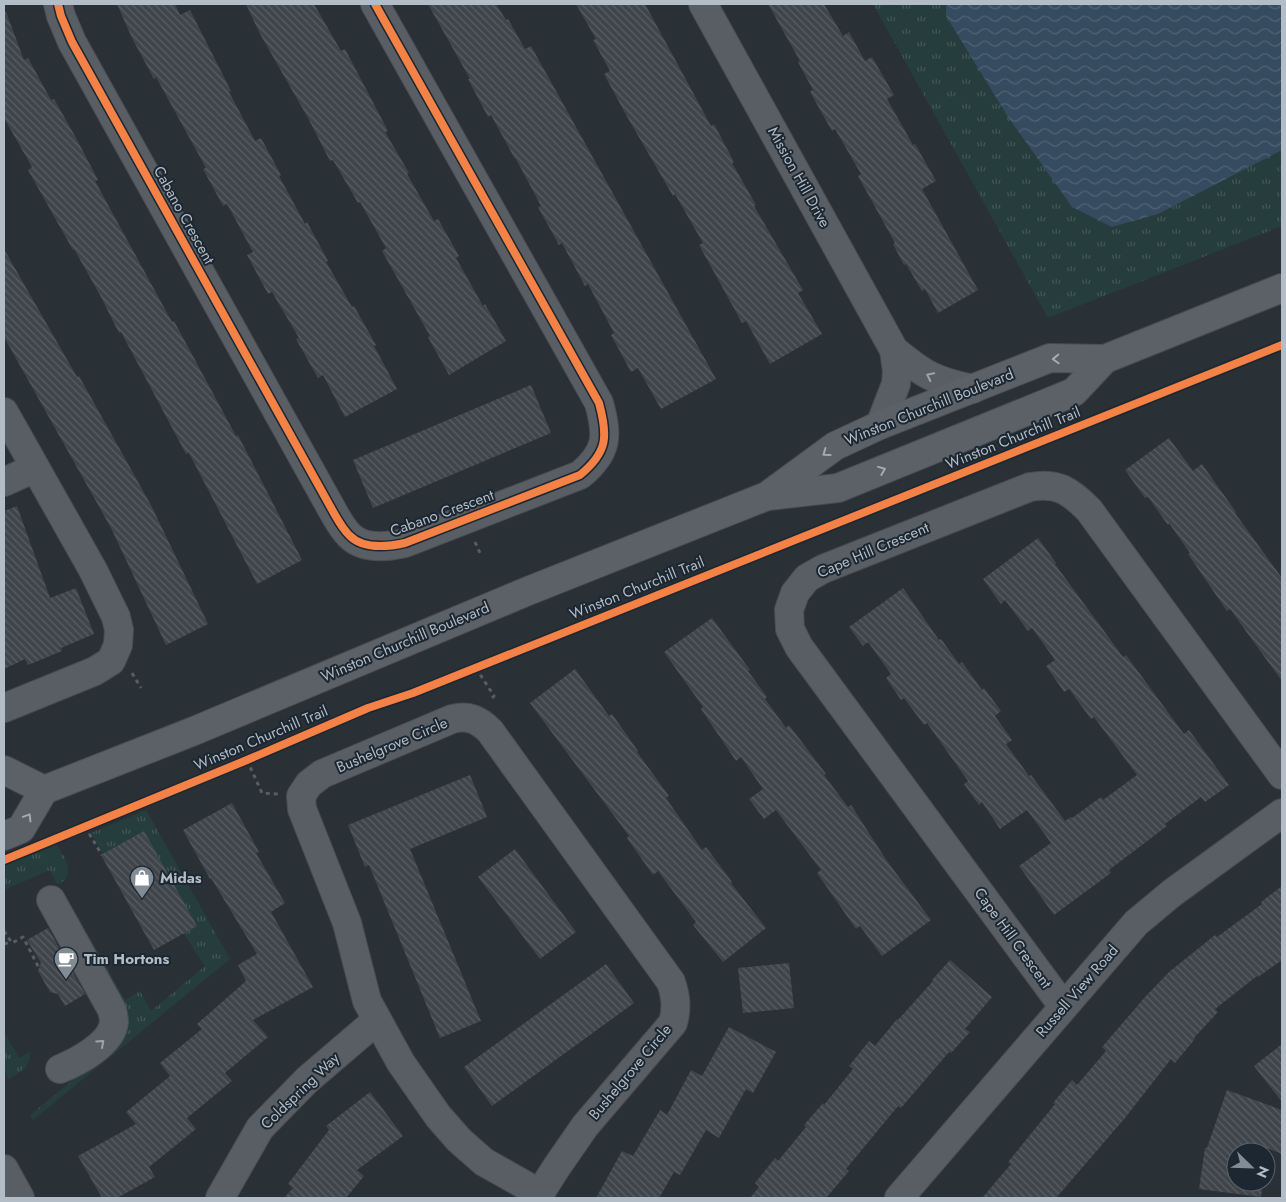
<svg xmlns="http://www.w3.org/2000/svg" width="1286" height="1202" font-family="Jost,sans-serif">
	<style>
		.grass { fill: url(#grass-tufts) }
		.water { fill: url(#water-waves) }
		.building { fill: url(#building-back-hatch) }
		.lines { fill: none; stroke-linecap: round; stroke-linejoin: round }
		.minor-casing { stroke: #474c51; stroke-width: 30 }
		.major-casing { stroke: #464d53; stroke-width: 30 }
		.path { stroke: #575d62; stroke-width: 3; stroke-dasharray: 4 4; stroke-linecap: butt }
		.minor { stroke: #595e64; stroke-width: 28 }
		.major { stroke: #5b6166; stroke-width: 28 }
		.cycleway-casing { stroke: #1c2731; stroke-width: 11 }
		.cycleway { stroke: #f48246; stroke-width: 8 }
		.oneway { stroke: #a1abb4 }
		.oneway2 { stroke: #9ca5af }
		.labels { text-anchor: middle; stroke-width: 4; stroke-linejoin: round; paint-order: stroke }
		.street-label { font-size: 15px; fill: #b2bdc8; stroke: #1c2731 }
		.poi-label { font-size: 15px; font-weight: bold; fill: #b2bdc8; stroke: #1c2731; text-anchor: start }
	</style>
	<defs>
		<pattern id="grass-tufts" width="24" height="20" patternUnits="userSpaceOnUse" patternTransform="scale(1.25)"><rect width="24" height="20" fill="#263d3d"/><path d="M3 7l-1-3M5 7V3M7 7l1-3M15 17l-1-3M17 17v-4M19 17l1-3" fill="none" stroke="#435758"/></pattern>
		<pattern id="water-waves" width="16" height="10" patternUnits="userSpaceOnUse" patternTransform="scale(1.25)"><rect width="16" height="10" fill="#354b5f"/><path d="M0 5q4-4 8 0t8 0" fill="none" stroke="#506374"/></pattern>
		<pattern id="building-back-hatch" width="6" height="6" patternUnits="userSpaceOnUse" patternTransform="scale(1.25)"><rect width="6" height="6" fill="#40454b"/><path d="M-1 5l2 2M0 0l6 6M5-1l2 2" fill="none" stroke="#595e63"/></pattern>
	</defs>
	<rect width="100%" height="100%" fill="#293036"/>
	<g class="grass">
		<path d="M873,4H946V16L1008,117L1072,207L1112,227L1158,214L1282,150V226L1048,318Z"/>
		<path d="M146,810L230,959L33,1120L30,1115L110,1050L70,923L74,910L125,1000L140,991L151,1011L205,966L183,933L197,926L103,854L91,833Z"/>
		<path d="M57,845C65,858 76,873 60,884L56,883L50,870L4,890V866Z"/>
		<path d="M4,1032L19,1058L30,1052C31,1067 20,1072 9,1079L4,1069Z"/>
	</g>
	<path class="water" d="M946,4H1282V150L1158,214L1112,227L1072,207L1008,117L946,16Z"/>
	<g class="building">
		<path d="M117,4H175L180,15L190,10L231,91L229,92L255,141L261,138L281,175L279,176L305,224L307,222L328,261L326,262L352,307L354,306L376,345L374,346L397,389L345,417L323,375L318,378L296,339L299,338L272,292L268,294L247,255L253,252L227,204L223,206L203,169L206,168L156,77L154,79L132,38Z"/>
		<path d="M246,4H314L341,51L345,49L388,131L385,132L409,173L407,174L434,221L438,219L459,256L456,258L483,306L485,304L506,341L449,375L428,337L430,336L382,251L386,248L360,202L358,203L333,160L330,161L308,118L260,34Z"/>
		<path d="M428,4H496L506,20L508,19L525,49L531,46L716,379L661,409L638,368L631,372L611,335L614,333L588,284L585,286L562,243L559,245L538,207L541,206L516,159H515L491,115L488,117L468,79H470Z"/>
		<path d="M576,4H645L711,126L714,124L734,162L732,163L756,205L754,206L803,290L798,293L822,334L770,364L746,321L742,323L699,245L703,243L675,194L673,196L625,113L604,74L610,71L593,40L596,39Z"/>
		<path d="M768,4H824L843,36L849,32L865,61L872,57L894,95L887,99L913,145L915,144L936,181L922,189L978,290L938,313L925,289L922,291L906,264L904,265L893,244L895,243L858,176L861,174L835,129L832,131L810,92L813,90L798,62L800,61Z"/>
		<path d="M4,12H6L24,60L28,58L51,100L54,99L75,136L98,180L95,181L119,225L172,322L174,321L236,436L238,435L302,560L257,584L189,453L186,454L121,332L119,333L100,295L74,249L73,250L28,170L32,167L4,118Z"/>
		<path d="M4,249L77,377L79,376L152,507L208,624L166,645L111,528L4,337Z"/>
		<path d="M531,385L551,433L373,508L353,460Z"/>
		<path d="M1169,438L1193,471L1202,464L1236,512L1235,513L1282,578V681L1230,609L1227,611L1188,554L1190,553L1169,523L1168,525L1148,497L1145,498L1125,470Z"/>
		<path d="M17,506L50,598L76,588L94,634L61,648L62,651L28,665L25,659L4,669V511Z"/>
		<path d="M1038,538L1056,563L1055,564L1123,657L1126,655L1184,734L1189,730L1229,785L1205,802L1201,797L1165,824L1167,826L1109,870L1111,873L1054,915L1019,866L1051,843L1027,810L1000,829L982,802L979,805L964,784L968,781L927,723L924,725L904,698L901,700L886,678L891,674L868,642L863,646L849,627L903,588L939,640L941,639L959,664L962,662L982,690L984,688L1001,711L995,716L1012,740L1006,744L1029,776L1031,775L1065,821L1071,817L1072,818L1101,797L1103,800L1137,775L1094,717L1091,719L1069,689L1064,692L1046,666L1055,660L1032,628L1028,631L1005,600L1001,604L983,579Z"/>
		<path d="M712,618L750,670L748,671L767,697L765,699L786,728L789,725L826,774L824,775L848,807L851,805L887,861L931,920L882,956L860,926L856,929L817,873L821,870L776,810L764,819L749,799L763,789L741,757L736,761L701,709L703,707L664,652Z"/>
		<path d="M575,669L609,716L612,714L638,751L637,752L669,796L666,798L702,850L706,847L732,882L731,883L766,928L723,962L693,925L696,922L658,871L653,875L627,838L629,836L530,703Z"/>
		<path d="M470,775L487,817L410,849L481,1021L440,1038L369,865L365,867L348,825Z"/>
		<path d="M232,803L259,852L256,853L285,903L271,912L313,987L253,1020L268,1037L225,1073L232,1081L187,1118L196,1129L149,1167L155,1177L117,1198H102L78,1156L136,1124L126,1112L170,1076L160,1063L202,1029L197,1024L246,981L238,965L257,954L211,878L210,879L183,830Z"/>
		<path d="M144,831L197,926L154,950L101,855Z"/>
		<path d="M515,849L576,932L540,959L478,877Z"/>
		<path d="M1282,886V960L1258,977L1257,976L1215,1009L1218,1012L1194,1038L1195,1039L1175,1063L1171,1059L1125,1118L1056,1198H982L1011,1164L1008,1162L1055,1104L1053,1103L1072,1080L1077,1085L1106,1051L1102,1047L1145,997L1169,972L1215,935L1217,937L1262,904L1261,902Z"/>
		<path d="M48,928L85,994L65,1006L58,994L50,992L38,971L41,963L27,940Z"/>
		<path d="M950,960L992,997L965,1029L970,1032L951,1053L949,1052L901,1108L898,1106L846,1169L849,1171L826,1198H750L759,1187L755,1183L775,1158L778,1161L806,1127L804,1125L823,1103L824,1105L853,1069L849,1066L869,1041L875,1046L897,1019L898,1020L933,981L932,980Z"/>
		<path d="M789,963L794,1008L743,1013L738,968Z"/>
		<path d="M606,964L634,1003L492,1106L464,1067Z"/>
		<path d="M729,1027L776,1052L753,1093L746,1089L719,1138L706,1130L680,1175L674,1172L659,1198H596L622,1151L633,1156L660,1110L667,1115L691,1070L702,1076Z"/>
		<path d="M1282,1044V1102L1254,1066Z"/>
		<path d="M1227,1090L1282,1110V1154L1267,1148L1266,1157V1152H1236V1182H1263L1261,1197L1199,1189L1205,1148H1207Z"/>
		<path d="M370,1092L403,1136L357,1170L364,1176L346,1198H284L293,1188L288,1184L329,1130L326,1126Z"/>
	</g>
	<g class="lines">
		<defs>
			<g id="minor">
				<path d="M58,4L61,16L72,42L335,515C339,522 343,529 349,535C363,550 387,547 405,543L580,475C608,452 608,436 599,403L375,4"/>
				<path d="M703,4L894,350L897,371L896,384L880,425"/>
				<path d="M894,350C924,375 935,381 973,389"/>
				<path d="M4,412L93,570L116,617L119,630L118,645L111,661L95,671L4,708"/>
				<path d="M4,482L35,468"/>
				<path d="M51,900L112,1010C113,1014 114,1018 114,1022C112,1044 77,1062 60,1069"/>
				<path d="M1063,1006L799,647L790,629L789,610L795,593L807,578L823,569L1030,487C1058,482 1070,491 1089,510L1282,775"/>
				<path d="M4,1169L20,1198"/>
				<path d="M220,1198L260,1128L307,1080L377,1020"/>
				<path d="M537,1198L556,1168L585,1126L673,1023C677,1008 676,997 671,982L490,731C478,719 468,715 452,719L322,774L309,784L301,796L302,809L347,923L367,1001L401,1063L438,1116L459,1140L484,1162L539,1193"/>
				<path d="M899,1198L1136,923L1172,893L1282,813"/>
			</g>
			<g id="major">
				<path d="M768,496L838,488L1074,392L1105,359"/>
				<path d="M4,770L44,790"/>
				<path d="M4,836L21,829L44,790L194,731L528,591L767,496L835,446L880,425L1050,358L1105,359L1282,288"/>
			</g>
		</defs>
		<use href="#minor" class="minor-casing"/>
		<use href="#major" class="major-casing"/>
		<g class="path">
			<path d="M475,542L480,553"/>
			<path d="M476,668L494,696L490,700"/>
			<path d="M132,673L141,688"/>
			<path d="M247,760L262,793L278,794"/>
			<path d="M85,827L102,855"/>
			<path d="M4,931L12,943L23,937L39,968"/>
			<path d="M4,944L11,942"/>
		</g>
		<use href="#minor" class="minor"/>
		<use href="#major" class="major"/>
		<defs>
			<g id="cycleway">
				<path d="M58,4L61,16L72,42L335,515C339,522 343,529 349,535C363,550 387,547 405,543L580,475C608,452 608,436 599,403L375,4"/>
				<path d="M4,860L247,760L368,708L413,693L1282,345"/>
			</g>
		</defs>
		<use href="#cycleway" class="cycleway-casing"/>
		<use href="#cycleway" class="cycleway"/>
	</g>
	<defs><path id="oneway-chevron" d="M-2-3.5L2.5 0L-2 3.5" fill="none" stroke-width="1.6" stroke-linecap="round" stroke-linejoin="round" transform="scale(1.25)"/></defs>
	<g class="oneway">
		<use href="#oneway-chevron" transform="translate(1056 359) rotate(178)"/>
		<use href="#oneway-chevron" transform="translate(826 453) rotate(144)"/>
		<use href="#oneway-chevron" transform="translate(882 470) rotate(-22)"/>
		<use href="#oneway-chevron" transform="translate(28 817) rotate(-59)"/>
	</g>
	<g class="oneway2">
		<use href="#oneway-chevron" transform="translate(930 376) rotate(-154)"/>
		<use href="#oneway-chevron" transform="translate(101 1043) rotate(-42)"/>
	</g>
	<defs>
		<symbol id="shop-pin" viewBox="-11 -11 22 30"><path d="M0 17L-7.5 6A9.5 9.5 0 1 1 7.5 6Z" fill="#828c95" stroke="#1c2731"/><path d="M-5-2.5h2.3a2.7 3.5 0 0 1 5.4 0H5L5.5 6h-11ZM-1.5-2.5h3a1.5 2.3 0 0 0-3 0Z" fill="#fff"/></symbol>
		<symbol id="cafe-pin" viewBox="-11 -11 22 30"><path d="M0 17L-7.5 6A9.5 9.5 0 1 1 7.5 6Z" fill="#828c95" stroke="#1c2731"/><path d="M-5.5-4.5H6V0H3Q3 3.5 0 3.5H-2.5Q-5.5 3.5-5.5 0ZM3-3.2v2h1.7v-2ZM-6 4.5H4V6H-6Z" fill="#fff"/></symbol>
	</defs>
	<g fill-rule="evenodd">
		<use href="#shop-pin" x="128" y="864" width="28" height="38"/>
		<use href="#cafe-pin" x="52" y="945" width="28" height="38"/>
	</g>
	<g class="labels">
		<g class="street-label">
			<text transform="translate(799 177) rotate(61)" y="5">Mission Hill Drive</text>
			<text transform="translate(184 215) rotate(61)" y="5">Cabano Crescent</text>
			<text transform="translate(929 407) rotate(-22)" y="5">Winston Churchill Boulevard</text>
			<text transform="translate(1013 438) rotate(-22)" y="5">Winston Churchill Trail</text>
			<text transform="translate(442 513) rotate(-20)" y="5">Cabano Crescent</text>
			<text transform="translate(873 550) rotate(-23)" y="5">Cape Hill Crescent</text>
			<text transform="translate(637 588) rotate(-22)" y="5">Winston Churchill Trail</text>
			<text transform="translate(405 642) rotate(-23)" y="5">Winston Churchill Boulevard</text>
			<text transform="translate(261 738) rotate(-23)" y="5">Winston Churchill Trail</text>
			<text transform="translate(392 745) rotate(-23)" y="5">Bushelgrove Circle</text>
			<text transform="translate(1013 938) rotate(54)" y="5">Cape Hill Crescent</text>
			<text transform="translate(1077 991) rotate(-49)" y="5">Russell View Road</text>
			<text transform="translate(630 1072) rotate(-50)" y="5">Bushelgrove Circle</text>
			<text transform="translate(300 1091) rotate(-44)" y="5">Coldspring Way</text>
		</g>
		<g class="poi-label">
			<text x="160" y="883">Midas</text>
			<text x="84" y="964">Tim Hortons</text>
		</g>
	</g>
	<rect width="1286" height="1202" fill="none" stroke="#b2bdc8" stroke-width="10"/>
	<g transform="translate(1251 1167) rotate(113)"><circle r="24" fill="#1c2731" stroke="#58636d"/>
	<path d="M0-4L9 19L0 12L-9 19Z" fill="#828c95"/>
	<text y="-8" font-size="14" font-weight="bold" text-anchor="middle" fill="#b2bdc8">N</text>
	</g>
</svg>
